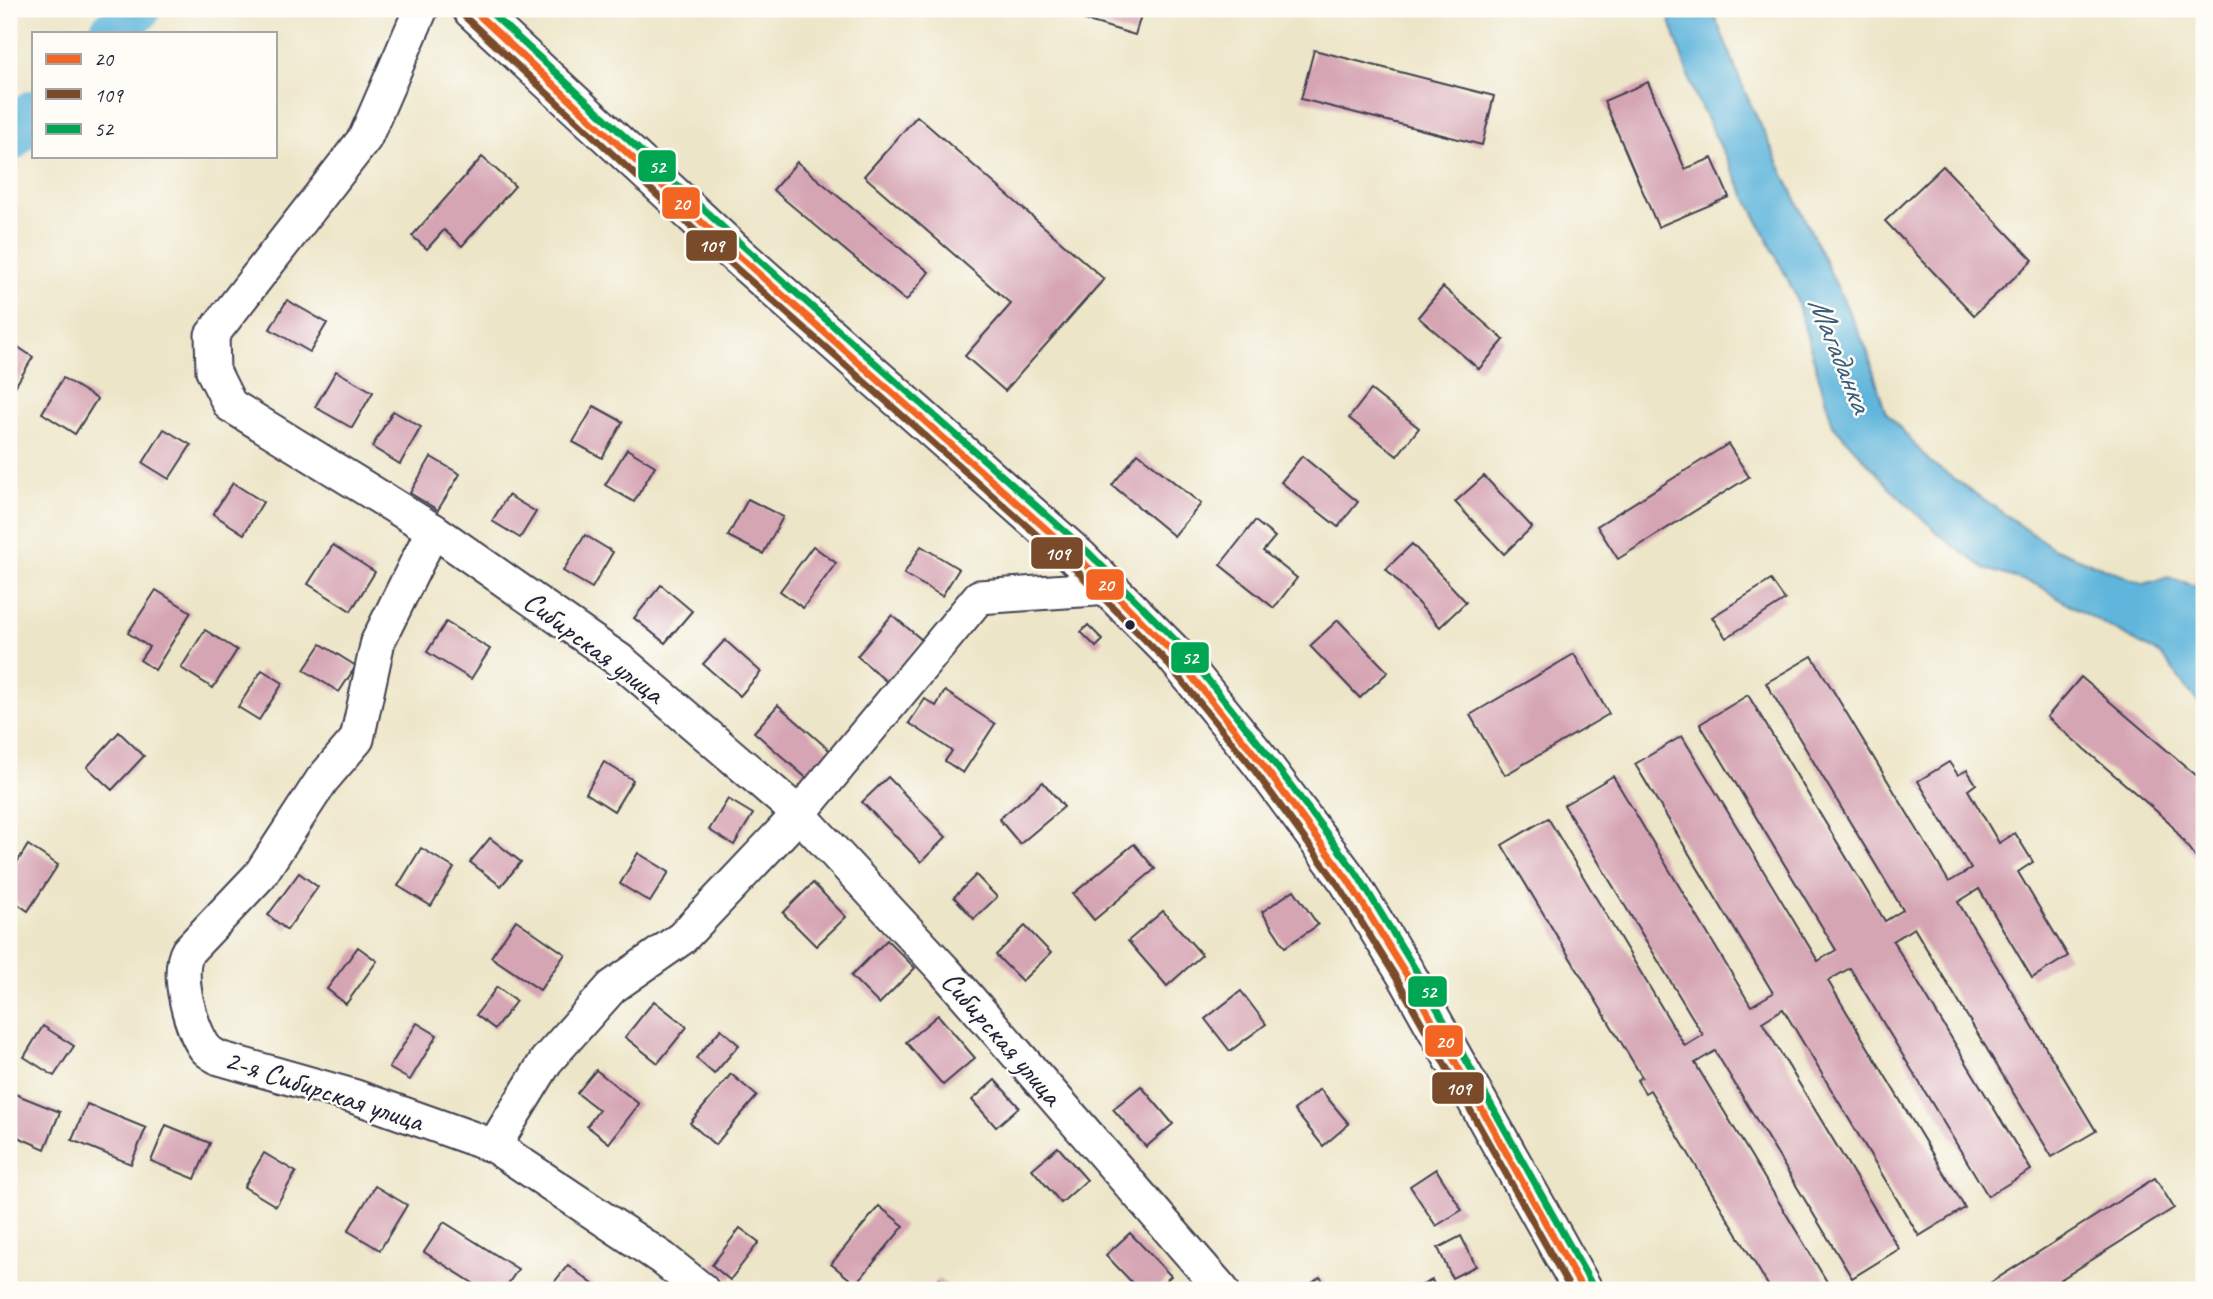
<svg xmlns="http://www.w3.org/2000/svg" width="2213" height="1299" font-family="Caveat,sans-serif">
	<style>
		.water { fill: #5eb5db; stroke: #406c8b; stroke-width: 2 }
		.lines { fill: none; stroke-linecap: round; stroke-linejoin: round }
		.river { stroke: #5eb5db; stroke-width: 46 }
		.building { fill: #d6a5b4 }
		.minor-casing { stroke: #403f50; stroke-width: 37 }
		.major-casing { stroke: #403f50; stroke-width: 42 }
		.minor { stroke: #fff; stroke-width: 33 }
		.major { stroke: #fff; stroke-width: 38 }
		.bus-1-casing { stroke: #fdfcf7; stroke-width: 12 }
		.bus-2-casing { stroke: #fdfcf7; stroke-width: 12 }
		.bus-3-casing { stroke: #fdfcf7; stroke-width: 12 }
		.bus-1 { stroke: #f26522; stroke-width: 7 }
		.bus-2 { stroke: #7a4b2a; stroke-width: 7 }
		.bus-3 { stroke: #00a651; stroke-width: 7 }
		.bus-dot { fill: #22223b; stroke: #fdfcf7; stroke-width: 2.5 }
		.labels { text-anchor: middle; stroke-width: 5; stroke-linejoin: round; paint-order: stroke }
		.street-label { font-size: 30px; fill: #22223b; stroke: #fdfcf7 }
		.water-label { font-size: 32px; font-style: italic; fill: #3a5d7b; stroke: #fdfcf7 }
		.line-badge { stroke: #fdfcf7; stroke-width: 2.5 }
		.badge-label { font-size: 19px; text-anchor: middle; font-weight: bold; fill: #fff }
	</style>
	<rect width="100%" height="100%" fill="#fdfcf7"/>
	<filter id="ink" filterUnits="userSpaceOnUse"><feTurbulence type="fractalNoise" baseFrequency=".0143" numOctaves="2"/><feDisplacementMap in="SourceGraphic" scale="14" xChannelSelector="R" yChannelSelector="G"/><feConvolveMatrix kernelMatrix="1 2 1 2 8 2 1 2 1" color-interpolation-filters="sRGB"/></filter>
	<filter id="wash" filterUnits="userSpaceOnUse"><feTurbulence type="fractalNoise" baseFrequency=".00686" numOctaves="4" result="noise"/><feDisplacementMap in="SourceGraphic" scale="28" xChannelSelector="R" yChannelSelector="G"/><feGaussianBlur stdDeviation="1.57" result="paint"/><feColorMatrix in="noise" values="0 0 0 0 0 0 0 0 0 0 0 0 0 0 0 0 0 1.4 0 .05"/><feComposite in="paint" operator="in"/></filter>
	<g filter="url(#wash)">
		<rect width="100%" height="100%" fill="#ede5c7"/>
		<path class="water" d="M1666,9H1712L1745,92L1867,350L1885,411L1930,462L2053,548L2144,584L2169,577L2204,589V710L2161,655L2073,607L2038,585L1986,569L1948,542L1897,495L1833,425L1794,292L1695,96Z"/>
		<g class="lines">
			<g class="river">
				<path d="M112,33L138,9"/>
				<path d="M9,139L33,113"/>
			</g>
		</g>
		<g id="blocks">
			<g class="building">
				<path d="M1048,9H1143L1135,35Z"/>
				<path d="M1314,50L1494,96L1482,145L1301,99Z"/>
				<path d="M1648,82L1685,169L1712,158L1729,197L1658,227L1604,101Z"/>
				<path d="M917,116L1104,279L1005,391L965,356L1011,304L864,176Z"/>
				<path d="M482,157L515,186L462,246L444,230L427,249L412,236Z"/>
				<path d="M797,162L929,272L906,301L773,190Z"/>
				<path d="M1943,166L2033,260L1974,315L1885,221Z"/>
				<path d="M1443,287L1504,340L1479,369L1418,317Z"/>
				<path d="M287,300L327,323L310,352L270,329Z"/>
				<path d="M9,341L33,357L13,390L9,387Z"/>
				<path d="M336,371L373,392L352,428L315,407Z"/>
				<path d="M63,378L97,399L75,434L42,413Z"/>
				<path d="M1371,390L1419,428L1397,456L1349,418Z"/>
				<path d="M594,406L623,422L602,458L573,442Z"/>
				<path d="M393,411L421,427L400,464L372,447Z"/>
				<path d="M164,429L191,445L169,479L143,463Z"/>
				<path d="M1728,444L1749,477L1618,559L1597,526Z"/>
				<path d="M627,449L655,466L634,502L605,485Z"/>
				<path d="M1138,453L1201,504L1174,536L1112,485Z"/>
				<path d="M1302,456L1358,502L1338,527L1281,482Z"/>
				<path d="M431,457L460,474L438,510L410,493Z"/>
				<path d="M1484,476L1532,527L1504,554L1455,502Z"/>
				<path d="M233,483L263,502L244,534L213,514Z"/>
				<path d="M508,495L536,512L520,538L492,521Z"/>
				<path d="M748,499L783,517L763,554L728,536Z"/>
				<path d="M1255,521L1275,537L1263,551L1297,578L1274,608L1220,565Z"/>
				<path d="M585,535L613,552L592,588L563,571Z"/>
				<path d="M1412,544L1466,602L1440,627L1386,569Z"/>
				<path d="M333,545L375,572L351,611L308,584Z"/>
				<path d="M813,546L836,563L803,608L780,591Z"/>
				<path d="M921,546L959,569L942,596L904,574Z"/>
				<path d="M1771,580L1785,600L1726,638L1712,617Z"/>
				<path d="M661,585L692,611L665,643L634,618Z"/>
				<path d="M156,590L191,612L155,670L140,660L149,647L128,633Z"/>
				<path d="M892,615L922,640L887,682L857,656Z"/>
				<path d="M1338,620L1388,672L1360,698L1310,646Z"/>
				<path d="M446,622L490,649L471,679L427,652Z"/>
				<path d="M1088,625L1103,640L1096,647L1081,632Z"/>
				<path d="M205,630L237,650L213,688L181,668Z"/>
				<path d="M725,640L761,672L740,696L703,664Z"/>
				<path d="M321,644L356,666L339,692L304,670Z"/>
				<path d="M1574,654L1609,714L1505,775L1470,715Z"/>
				<path d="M1812,656L1949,882L1971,869L1918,781L1949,762L1958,775L1967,770L1976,784L1968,790L1999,843L2015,833L2033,862L2018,872L2068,956L2032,978L1979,889L1958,902L2096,1131L2052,1157L1914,928L1893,941L2031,1170L1988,1196L1850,968L1828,981L1965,1208L1919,1236L1783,1009L1762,1022L1899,1249L1852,1278L1715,1051L1695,1063L1832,1290H1771L1650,1090L1645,1093L1637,1080L1642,1077L1502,845L1548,818L1685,1046L1703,1035L1564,805L1613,776L1751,1006L1773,993L1635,764L1682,736L1818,961L1836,950L1700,724L1748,695L1885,921L1903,910L1766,683Z"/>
				<path d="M262,670L283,683L259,720L238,707Z"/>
				<path d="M2081,677L2204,782V869L2169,822L2047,717Z"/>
				<path d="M945,691L995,724L963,773L945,761L952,751L909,723L925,699L936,706Z"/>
				<path d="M778,705L835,755L811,782L754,732Z"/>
				<path d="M119,732L144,756L112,790L87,767Z"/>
				<path d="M604,762L633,780L614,811L586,793Z"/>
				<path d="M888,777L946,837L921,862L862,802Z"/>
				<path d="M1043,782L1064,807L1020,844L999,819Z"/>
				<path d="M728,799L753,814L734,845L709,830Z"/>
				<path d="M490,838L521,862L501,886L470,862Z"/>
				<path d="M1134,844L1155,869L1094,920L1073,894Z"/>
				<path d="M28,845L58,865L28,911L9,898V875Z"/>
				<path d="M421,848L454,868L431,906L398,886Z"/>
				<path d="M638,853L669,872L650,902L620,884Z"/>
				<path d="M299,873L318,887L287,930L268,915Z"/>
				<path d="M976,875L997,897L974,919L954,897Z"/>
				<path d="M813,883L846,917L816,946L783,913Z"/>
				<path d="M1294,890L1318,925L1285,947L1262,912Z"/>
				<path d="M1163,911L1202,955L1167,986L1128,941Z"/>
				<path d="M516,920L565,954L540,990L491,957Z"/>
				<path d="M1025,926L1051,953L1022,981L996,955Z"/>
				<path d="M887,940L915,968L879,1004L851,976Z"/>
				<path d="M358,947L377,961L346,1004L327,989Z"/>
				<path d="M497,987L516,1001L495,1029L476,1015Z"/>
				<path d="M1241,991L1266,1024L1230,1051L1205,1019Z"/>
				<path d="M654,1001L687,1027L658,1063L625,1037Z"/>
				<path d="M938,1015L975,1058L943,1085L906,1042Z"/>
				<path d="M417,1023L437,1035L410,1080L389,1068Z"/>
				<path d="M43,1026L74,1046L54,1076L24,1057Z"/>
				<path d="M721,1029L739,1045L714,1074L696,1058Z"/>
				<path d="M596,1070L639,1104L609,1143L587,1126L599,1110L577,1093Z"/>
				<path d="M731,1074L757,1096L715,1145L690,1123Z"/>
				<path d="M995,1080L1019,1107L996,1127L972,1100Z"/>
				<path d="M1141,1086L1173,1124L1146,1147L1113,1109Z"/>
				<path d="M1320,1089L1349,1124L1323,1146L1294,1110Z"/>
				<path d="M15,1094L60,1112L45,1149L9,1133V1108Z"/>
				<path d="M87,1104L146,1128L131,1164L72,1140Z"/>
				<path d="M166,1125L210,1143L195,1179L151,1161Z"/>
				<path d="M1058,1147L1087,1180L1061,1203L1032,1169Z"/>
				<path d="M264,1153L296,1172L276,1206L244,1187Z"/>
				<path d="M1436,1169L1462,1210L1436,1226L1410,1186Z"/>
				<path d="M2155,1178L2174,1208L2044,1290H1979Z"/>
				<path d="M375,1186L407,1205L380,1250L348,1231Z"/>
				<path d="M879,1206L904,1226L856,1284L831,1264Z"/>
				<path d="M444,1222L518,1269L504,1290H484L424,1252Z"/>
				<path d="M740,1228L759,1242L730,1280L712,1265Z"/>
				<path d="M1130,1233L1171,1276L1156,1290H1139L1106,1255Z"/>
				<path d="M1461,1236L1476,1266L1452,1278L1438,1248Z"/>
				<path d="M568,1265L594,1285L590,1290H548Z"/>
				<path d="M1320,1277L1330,1290H1303Z"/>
				<path d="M939,1279L953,1290H929Z"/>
				<path d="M1432,1280L1437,1290H1412Z"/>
			</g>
		</g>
	</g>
	<g filter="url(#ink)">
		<use href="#blocks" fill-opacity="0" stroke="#403f50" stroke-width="2"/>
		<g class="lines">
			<defs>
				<g id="minor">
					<path d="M421,9L365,138L212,335L213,371L230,405L433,530L622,662L799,814L943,969L1222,1290"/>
					<path d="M433,530L378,641L357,739L322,780L260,875L188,951C175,973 191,1029 205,1048C209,1053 214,1055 219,1058L353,1096L494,1146L662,1258L702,1290"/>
					<path d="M494,1146L546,1061L612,987L682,938L799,814L979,597L1110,588"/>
				</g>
				<path id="major" d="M472,9L734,252L1080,559L1172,652L1260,761L1348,880L1406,974L1583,1290"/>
			</defs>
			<use href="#minor" class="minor-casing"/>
			<use href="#major" class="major-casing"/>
			<use href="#minor" class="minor"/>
			<use href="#major" class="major"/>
			<defs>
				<path id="bus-1" d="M472,9L734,252L1080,559L1172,652L1260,761L1348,880L1406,974L1583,1290"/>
				<path id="bus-2" d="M465,17L727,260L1073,567L1164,659L1252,767L1339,886L1397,979L1571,1290"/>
				<path id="bus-3" d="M487,9L741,244L1087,551L1180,645L1268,755L1357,874L1415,969L1592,1285"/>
			</defs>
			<use href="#bus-1" class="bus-1-casing"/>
			<use href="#bus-2" class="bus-2-casing"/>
			<use href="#bus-3" class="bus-3-casing"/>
			<use href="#bus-1" class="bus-1"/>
			<use href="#bus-2" class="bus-2"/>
			<use href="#bus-3" class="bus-3"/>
		</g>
	</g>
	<circle class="bus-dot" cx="1130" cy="625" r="6"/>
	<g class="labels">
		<g class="street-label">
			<text transform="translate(594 647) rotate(37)" y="10">Сибирская улица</text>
			<text transform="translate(1002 1038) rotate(49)" y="10">Сибирская улица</text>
			<text transform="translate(324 1090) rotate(18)" y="10">2-я Сибирская улица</text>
		</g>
		<g class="water-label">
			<text transform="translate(1841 354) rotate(68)" y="11">Магаданка</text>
		</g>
	</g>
	<g class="line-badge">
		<rect x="637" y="149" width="40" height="34" rx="7" fill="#00a651"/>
		<rect x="661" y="186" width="40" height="34" rx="7" fill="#f26522"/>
		<rect x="685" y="229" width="53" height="33" rx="7" fill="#7a4b2a"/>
		<rect x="1030" y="536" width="54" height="34" rx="7" fill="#7a4b2a"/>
		<rect x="1085" y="568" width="40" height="33" rx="7" fill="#f26522"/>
		<rect x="1170" y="641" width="40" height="33" rx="7" fill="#00a651"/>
		<rect x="1407" y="975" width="41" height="33" rx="7" fill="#00a651"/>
		<rect x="1424" y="1024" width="40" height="34" rx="7" fill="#f26522"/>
		<rect x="1431" y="1071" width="54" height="34" rx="7" fill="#7a4b2a"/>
	</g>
	<g class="badge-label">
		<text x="657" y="173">52</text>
		<text x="681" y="210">20</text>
		<text x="711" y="252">109</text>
		<text x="1057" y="560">109</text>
		<text x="1105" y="591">20</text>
		<text x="1190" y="664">52</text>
		<text x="1428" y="998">52</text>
		<text x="1444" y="1048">20</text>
		<text x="1458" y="1095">109</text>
	</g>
	<rect width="2213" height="1299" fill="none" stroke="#fdfcf7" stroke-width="35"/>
	<rect x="32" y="32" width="245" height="126" fill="#fdfcf7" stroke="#a5a5ac" stroke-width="2"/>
	<rect x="46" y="54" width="35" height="10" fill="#f26522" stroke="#a5a5ac" stroke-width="2"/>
	<text x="94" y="66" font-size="21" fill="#22223b">20</text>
	<rect x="46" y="89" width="35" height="10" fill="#7a4b2a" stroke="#a5a5ac" stroke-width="2"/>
	<text x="94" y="102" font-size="21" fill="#22223b">109</text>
	<rect x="46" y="124" width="35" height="10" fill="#00a651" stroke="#a5a5ac" stroke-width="2"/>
	<text x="94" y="136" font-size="21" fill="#22223b">52</text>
</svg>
